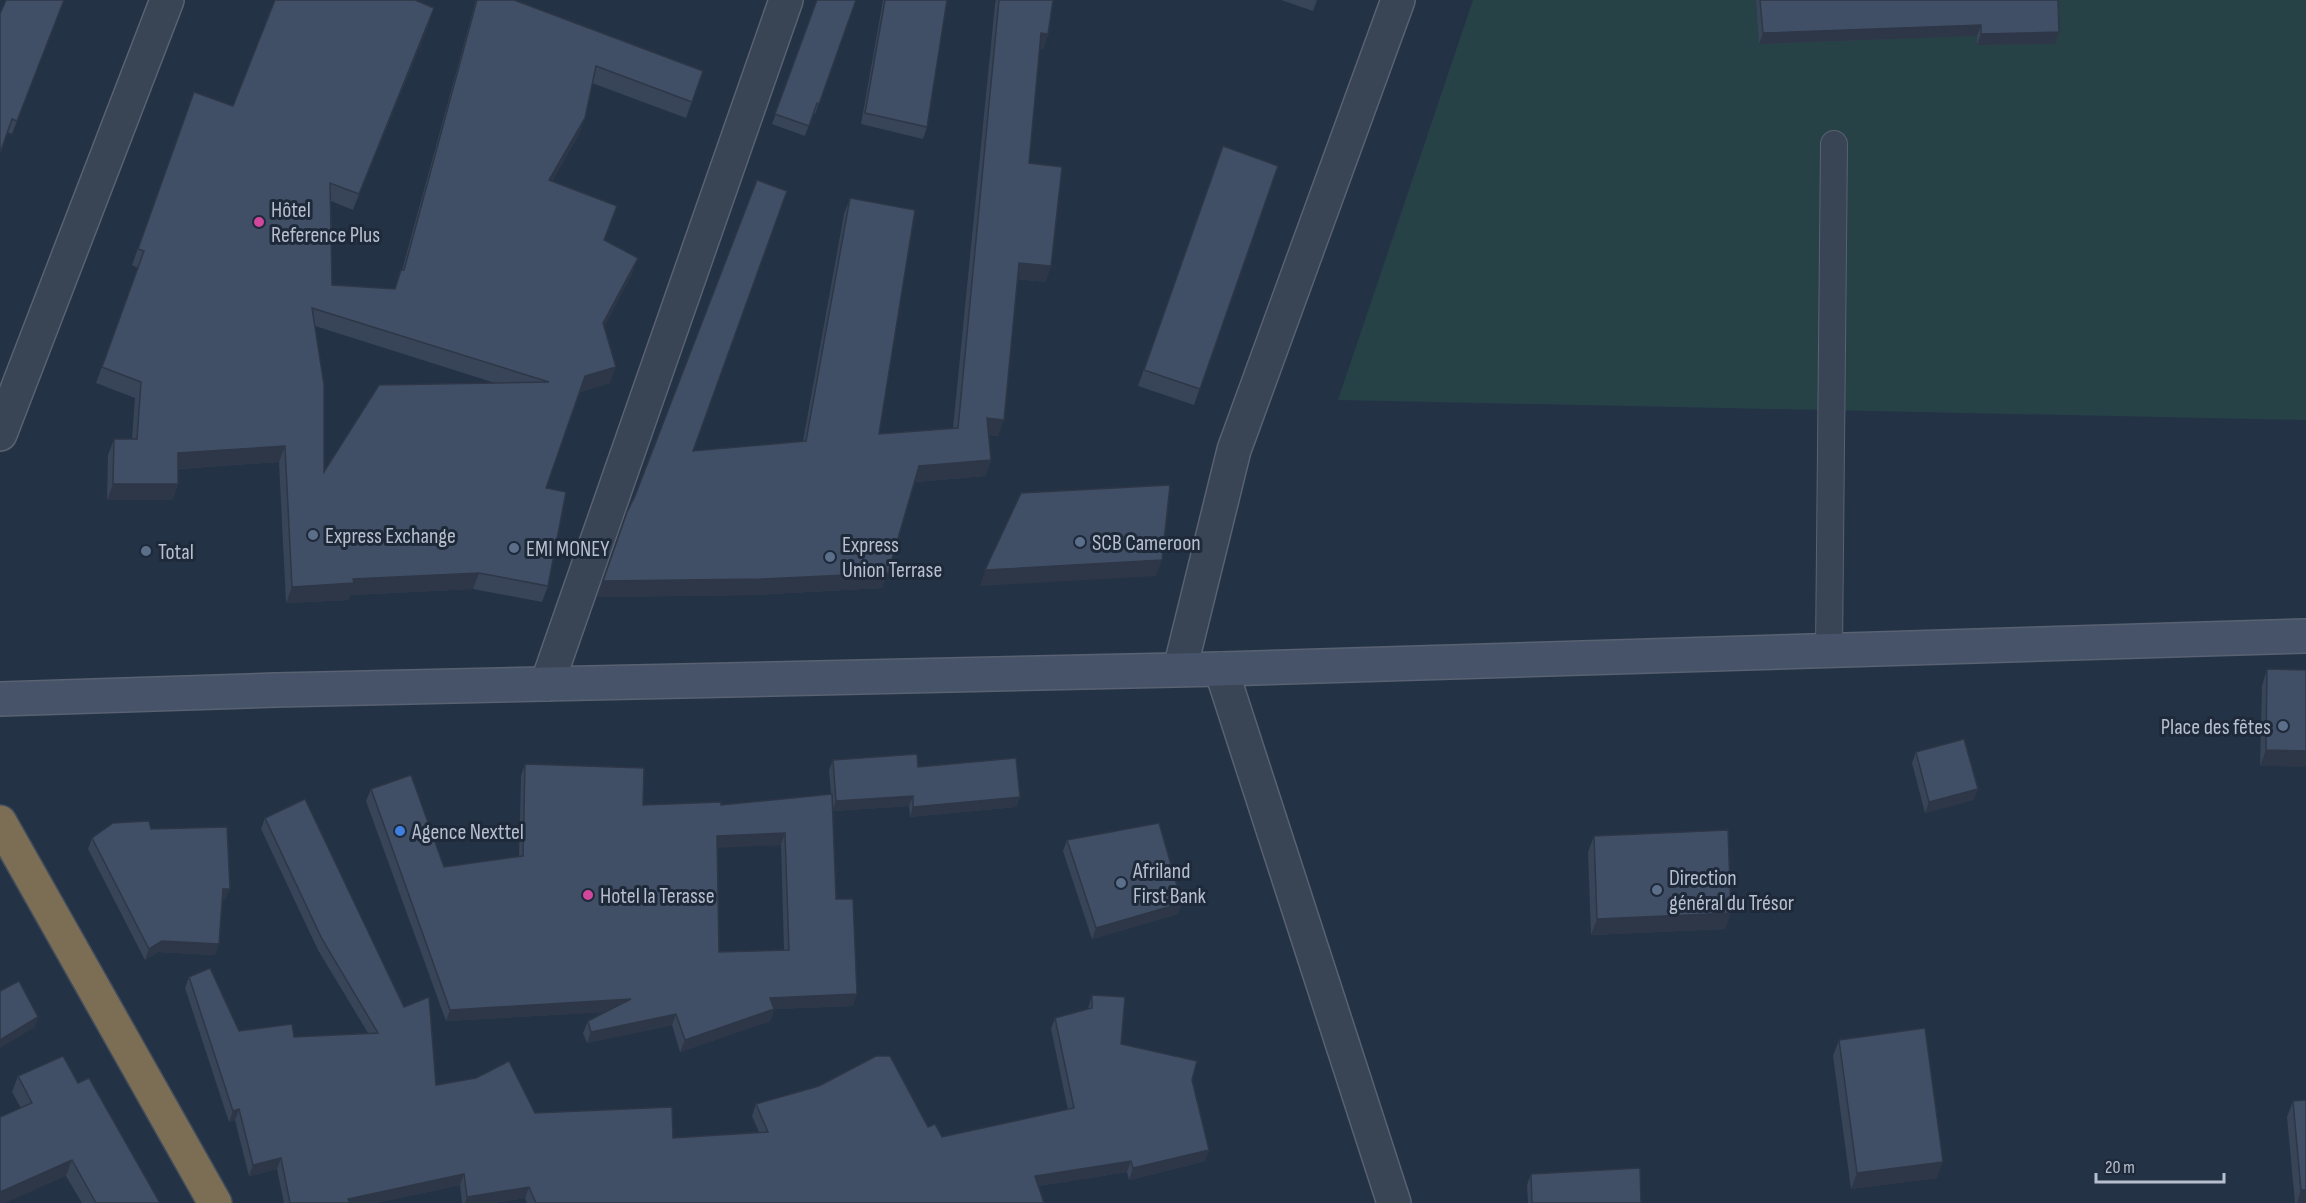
<svg xmlns="http://www.w3.org/2000/svg" width="2306" height="1203" font-family="'Sofia Sans Condensed',sans-serif">
	<style>
		.green { fill: #264247 }
		.lines { fill: none; stroke-linecap: round; stroke-linejoin: round }
		.lane-casing { stroke: #586272; stroke-width: 28 }
		.street-casing { stroke: #586272; stroke-width: 36 }
		.secondary-casing { stroke: #586272; stroke-width: 36 }
		.highway-casing { stroke: #414c5c; stroke-width: 36 }
		.lane { stroke: #394455; stroke-width: 26 }
		.street { stroke: #394455; stroke-width: 33 }
		.secondary { stroke: #475368; stroke-width: 33 }
		.highway { stroke: #7c6e55; stroke-width: 33 }
		.wall { fill: #384458; fill-rule: evenodd }
		.shaded-wall { fill: #2e3747 }
		.building { fill: #414f66; stroke: #2e3747; stroke-width: 1.5; fill-rule: evenodd }
		.hotel-dot { fill: #d1479c; stroke: #1e293a; stroke-width: 2 }
		.service-dot { fill: #5c6f8a; stroke: #1e293a; stroke-width: 2 }
		.shop-dot { fill: #3f7fe0; stroke: #1e293a; stroke-width: 2 }
		.labels { text-anchor: middle; stroke-width: 6; stroke-linejoin: round; paint-order: stroke }
		.poi-label { font-size: 22px; fill: #b7bfce; stroke: #1e293a; text-anchor: start }
	</style>
	<rect width="100%" height="100%" fill="#243246"/>
	<path class="green" d="M1473,0H2306V420L1338,400Z"/>
	<g class="lines">
		<defs>
			<path id="lane" d="M1829,650L1834,144"/>
			<g id="street">
				<path d="M0,434L167,0"/>
				<path d="M1180,669L1234,450L1398,0"/>
				<path d="M1221,669L1394,1203"/>
				<path d="M547,684L786,0"/>
			</g>
			<path id="secondary" d="M0,699L276,690L1221,669L2306,636"/>
			<path id="highway" d="M0,822L215,1203"/>
		</defs>
		<use href="#lane" class="lane-casing"/>
		<use href="#street" class="street-casing"/>
		<use href="#secondary" class="secondary-casing"/>
		<use href="#highway" class="highway-casing"/>
		<use href="#lane" class="lane"/>
		<use href="#street" class="street"/>
		<use href="#secondary" class="secondary"/>
		<use href="#highway" class="highway"/>
	</g>
	<g class="wall">
		<path d="M64,0L12,134L7,132L0,14Z"/>
		<path d="M476,0H514L703,71L686,118L592,83L585,118L579,134L552,181L604,240L632,274L604,326L610,383L580,392L546,488L548,586L542,602L473,589L350,595L348,600L286,603L279,462L178,469V484L172,500H107L108,455L114,439H132L135,398L96,383L138,268L132,265L194,92L233,106L429,24L353,210L331,201L332,285L395,289L401,270H402ZM315,326L495,383L324,472Z"/>
		<path d="M817,0H856L815,114H813L805,136L772,124Z"/>
		<path d="M883,0H947L927,127L923,139L861,124Z"/>
		<path d="M996,0H1053L1048,34L1043,49H1039L1029,163L1051,266L1045,282L1017,279L998,436L989,435L991,460L985,476L915,482L882,588L754,595L597,597L627,512L693,451L803,441L844,214L850,198L879,434L953,428L995,4Z"/>
		<path d="M1281,0H1317L1313,11Z"/>
		<path d="M1756,0H2058L2059,32L2055,44L1977,45V36L1759,44Z"/>
		<path d="M1223,146L1278,166L1194,405L1138,386Z"/>
		<path d="M2267,669L2306,670L2260,766L2262,686Z"/>
		<path d="M1916,752L1978,789L1973,800L1925,813L1912,763Z"/>
		<path d="M833,760L918,767L1020,797L1016,807L910,817L909,806L833,811L836,899L853,1006L774,1009L770,1021L680,1052L672,1025L587,1043L583,1033L588,1021L606,1012L446,1021L366,801L371,789L444,867L519,857L521,776L525,764L643,805H721L831,794L829,770ZM781,845L784,950L719,952L717,847Z"/>
		<path d="M265,818L436,1085L535,1113L673,1138L759,1132L752,1116L756,1104L928,1127L942,1137L1068,1110L1051,1029L1055,1018L1088,1009L1092,995L1121,1044L1192,1080L1209,1150L1205,1161L1129,1180L1127,1172L1038,1186L1044,1203H527L525,1198L494,1203H462L460,1185L376,1203H284L277,1169L249,1176L235,1120L229,1122L185,988L189,977L239,1031L294,1037L368,1033L318,950L261,829Z"/>
		<path d="M151,829L226,899L222,900L215,955L158,952L145,960L88,849L92,838Z"/>
		<path d="M1594,836L1725,929L1591,935L1588,852Z"/>
		<path d="M1067,840L1178,914L1092,939L1063,851Z"/>
		<path d="M1839,1040L1937,1178L1851,1189L1833,1056Z"/>
		<path d="M18,1076L78,1083L160,1203H82L66,1176L21,1108L12,1092Z"/>
		<path d="M2293,1101L2306,1203H2295L2287,1117Z"/>
		<path d="M1531,1174L1641,1203H1528L1527,1185Z"/>
	</g>
	<g class="shaded-wall">
		<path d="M434,8L429,24L353,210L359,194Z"/>
		<path d="M1981,25L1977,36L1759,44L1763,33Z"/>
		<path d="M2059,32L2055,44L1977,45L1981,34Z"/>
		<path d="M1041,33L1048,34L1043,49L1035,48Z"/>
		<path d="M585,118L579,134L543,196L549,180Z"/>
		<path d="M638,258L632,274L598,339L603,323Z"/>
		<path d="M1019,263L1051,266L1045,282L1013,278Z"/>
		<path d="M616,367L610,383L579,392L585,376Z"/>
		<path d="M987,418L1004,420L998,436L982,434Z"/>
		<path d="M285,446L279,462L172,469L178,453Z"/>
		<path d="M991,460L985,476L914,482L919,466Z"/>
		<path d="M113,484H178L172,500H107Z"/>
		<path d="M1162,560L1156,576L980,586L985,570Z"/>
		<path d="M479,573L473,589L350,595L348,600L286,603L292,587L353,579Z"/>
		<path d="M888,573L882,588L754,595L597,597L603,581Z"/>
		<path d="M2266,750L2306,751V767L2260,766Z"/>
		<path d="M1978,789L1973,800L1925,813L1929,802Z"/>
		<path d="M913,796L909,806L832,811L836,801Z"/>
		<path d="M1020,797L1016,807L910,817L913,807Z"/>
		<path d="M785,833L781,845L713,848L717,836Z"/>
		<path d="M223,889H230L226,899L219,900Z"/>
		<path d="M1182,903L1178,914L1092,939L1096,928Z"/>
		<path d="M1731,913L1725,929L1591,935L1597,919Z"/>
		<path d="M162,941L219,944L215,955L158,952L145,960L149,949Z"/>
		<path d="M857,994L853,1006L774,1009L770,1021L680,1052L685,1040L770,998Z"/>
		<path d="M631,999L627,1011L446,1021L450,1010Z"/>
		<path d="M676,1014L672,1025L587,1043L591,1032Z"/>
		<path d="M38,1017L35,1027L0,1048V1040Z"/>
		<path d="M239,1109L235,1120L229,1122L233,1111Z"/>
		<path d="M1209,1150L1205,1161L1129,1180L1133,1168Z"/>
		<path d="M281,1158L277,1169L249,1176L253,1165Z"/>
		<path d="M72,1160L66,1176L5,1203H0V1192Z"/>
		<path d="M1131,1161L1127,1172L1030,1187L1035,1176Z"/>
		<path d="M1943,1162L1937,1178L1851,1189L1857,1173Z"/>
		<path d="M464,1174L460,1185L376,1203H347L348,1199Z"/>
		<path d="M529,1187L525,1198L494,1203H465L467,1197Z"/>
		<path d="M2301,1190H2306V1203H2297Z"/>
	</g>
	<g class="building">
		<path d="M6,0H64L17,121L12,119L0,153V14Z"/>
		<path d="M275,0H415L434,8L359,194L330,183L332,285L395,289L401,270H404L477,0H514L703,71L692,102L596,66L585,118L549,180L617,206L604,240L638,258L603,323L616,367L585,376L546,488L566,492L548,586L479,573L353,579L354,583L292,587L285,446L178,453V484H113L114,439H137L141,382L102,367L144,251L138,249L194,92L233,106ZM312,308L549,382L379,385L324,472V385Z"/>
		<path d="M817,0H856L819,104L817,103L809,126L775,114Z"/>
		<path d="M885,0H947L927,127L865,113Z"/>
		<path d="M999,0H1053L1048,34L1041,33L1029,163L1062,167L1051,266L1019,263L1004,420L987,418L991,460L919,466L888,573L760,579L603,581L627,512L635,496L757,180L787,191L693,451L806,441L850,198L915,210L879,434L958,428Z"/>
		<path d="M1760,0H2058L2059,32L1981,34V25L1763,33Z"/>
		<path d="M1223,146L1278,166L1200,389L1144,370Z"/>
		<path d="M1170,485L1162,560L985,570L1021,493Z"/>
		<path d="M2267,669L2306,670V751L2266,750Z"/>
		<path d="M1964,739L1978,789L1929,802L1916,752Z"/>
		<path d="M917,754L918,767L1016,758L1020,797L913,807V796L836,801L833,760Z"/>
		<path d="M525,764L644,768L643,805L721,802V805L832,794L836,899H853L857,994L770,998L774,1009L685,1040L676,1014L591,1032L588,1021L631,999L450,1010L371,789L411,775L444,867L523,856ZM785,833L789,950L719,952L717,836Z"/>
		<path d="M305,799L404,1007L429,997L436,1085L476,1078L509,1061L535,1113L672,1107L673,1138L768,1132L756,1104L819,1086L876,1056H890L928,1127L935,1124L942,1137L1074,1108L1055,1018L1092,1008V995L1125,997L1121,1044L1197,1061L1192,1080L1209,1150L1133,1168L1131,1161L1035,1176L1044,1203H536L529,1187L467,1197L464,1174L348,1199L350,1203H290L281,1158L253,1165L239,1109L233,1111L189,977L210,968L239,1031L292,1024L294,1037L378,1033L322,939L265,818Z"/>
		<path d="M149,821L151,829L227,827L230,889H223L219,944L162,941L149,949L92,838L113,823Z"/>
		<path d="M1159,823L1182,903L1096,928L1067,840Z"/>
		<path d="M1728,830L1731,913L1597,919L1594,836Z"/>
		<path d="M19,981L38,1017L0,1040V991Z"/>
		<path d="M1925,1028L1943,1162L1857,1173L1839,1040Z"/>
		<path d="M63,1056L78,1083L89,1078L160,1203H96L72,1160L0,1192V1117L32,1103L18,1076Z"/>
		<path d="M2306,1100V1190H2301L2293,1101Z"/>
		<path d="M1640,1168L1641,1203H1532L1531,1174Z"/>
	</g>
	<g class="hotel-dot">
		<circle cx="259" cy="222" r="6"/>
		<circle cx="588" cy="895" r="6"/>
	</g>
	<g class="service-dot">
		<circle cx="313" cy="535" r="6"/>
		<circle cx="1080" cy="542" r="6"/>
		<circle cx="514" cy="548" r="6"/>
		<circle cx="146" cy="551" r="6"/>
		<circle cx="830" cy="557" r="6"/>
		<circle cx="2283" cy="726" r="6"/>
		<circle cx="1121" cy="883" r="6"/>
		<circle cx="1657" cy="890" r="6"/>
	</g>
	<circle class="shop-dot" cx="400" cy="831" r="6"/>
	<g class="labels">
		<g class="poi-label">
			<text x="271" y="217">Hôtel<tspan x="271" dy="25">Reference Plus</tspan></text>
			<text x="325" y="543">Express Exchange</text>
			<text x="1092" y="550">SCB Cameroon</text>
			<text x="842" y="552">Express<tspan x="842" dy="25">Union Terrase</tspan></text>
			<text x="526" y="556">EMI MONEY</text>
			<text x="158" y="559">Total</text>
			<text x="2271" y="734" text-anchor="end">Place des fêtes</text>
			<text x="412" y="839">Agence Nexttel</text>
			<text x="1133" y="878">Afriland<tspan x="1133" dy="25">First Bank</tspan></text>
			<text x="1669" y="885">Direction<tspan x="1669" dy="25">général du Trésor</tspan></text>
			<text x="600" y="903">Hotel la Terasse</text>
		</g>
	</g>
	<path d="M2096 1173v9h128v-9" fill="none" stroke="#b7bfce" stroke-width="3"/>
	<text x="2105" y="1173" font-size="18" fill="#b7bfce" stroke="#1e293a" stroke-width="4.5" paint-order="stroke">20 m</text>
</svg>
